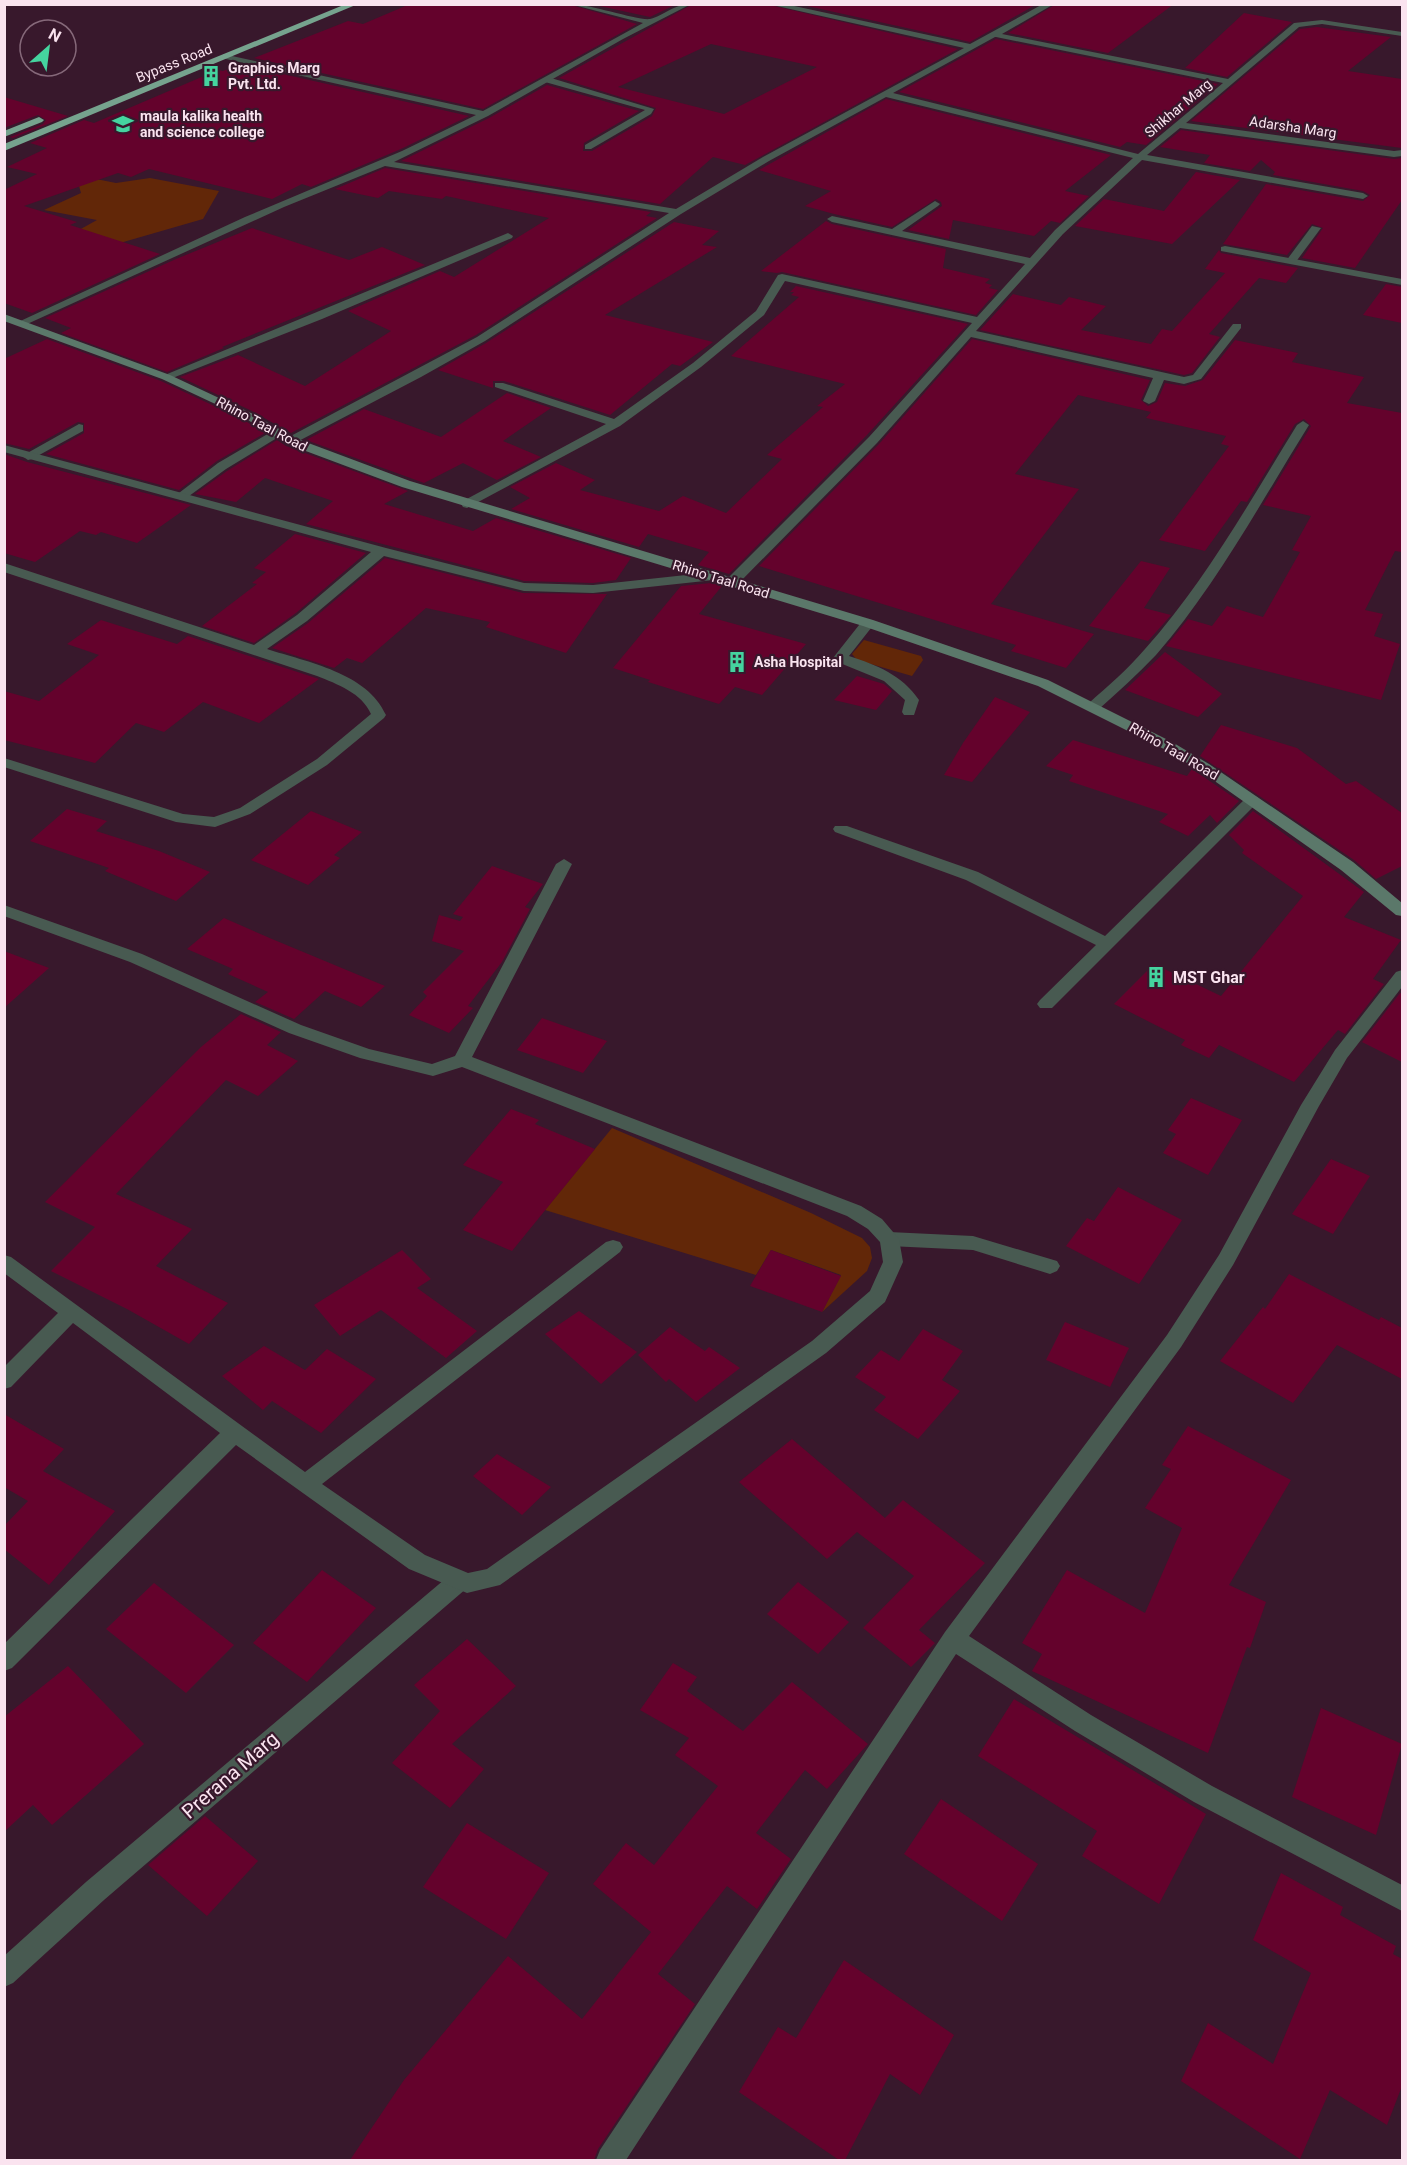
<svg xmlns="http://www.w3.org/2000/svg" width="1407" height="2165" font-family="Roboto,sans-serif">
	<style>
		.green { fill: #622708 }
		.building { fill: #64022c; fill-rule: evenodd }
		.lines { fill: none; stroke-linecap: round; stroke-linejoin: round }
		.lane { fill: #485a51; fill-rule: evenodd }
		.street { fill: #485a51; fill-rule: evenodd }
		.secondary { fill: #5b786a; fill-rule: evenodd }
		.highway { fill: #76a38e; fill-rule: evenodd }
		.labels { text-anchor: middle; stroke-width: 4.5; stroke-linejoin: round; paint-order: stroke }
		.far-street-label { font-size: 14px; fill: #fae3ef; stroke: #38182c }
		.far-poi-label { font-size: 14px; font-weight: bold; fill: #fae3ef; stroke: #38182c; text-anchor: start }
		.poi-label { font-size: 16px; font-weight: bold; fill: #fae3ef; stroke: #38182c; text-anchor: start }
		.near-street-label { font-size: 20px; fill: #fae3ef; stroke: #38182c }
	</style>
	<rect width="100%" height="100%" fill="#38182c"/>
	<g class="green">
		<path d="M76,175L116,183L150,178L219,191L203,219L113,245L70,235L97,220L44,210L81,193Z"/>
		<path d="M864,640L921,656L923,660L912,676L857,660L852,654Z"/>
		<path d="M612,1128L811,1213L862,1238L870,1247L872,1258L867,1271L822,1312L841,1275L771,1250L756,1275L545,1210Z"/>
	</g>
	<g class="building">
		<path d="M410,4H568L637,24L483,109L254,58L348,21L363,24Z"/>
		<path d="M590,4H677L650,17Z"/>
		<path d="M693,4H766L958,49L745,165L713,157L660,204L401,161L489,118L547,85L639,111L584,143L583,151H592L652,116L656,108L559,78ZM711,44L817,67L724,114L618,87Z"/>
		<path d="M798,4H1037L970,42Z"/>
		<path d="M1056,4H1174L1108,53L1008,33Z"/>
		<path d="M1244,13L1292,22L1227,77L1185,68Z"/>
		<path d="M1317,27L1391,37L1348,71L1402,79V148L1191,121L1300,29Z"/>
		<path d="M996,39L1218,84L1146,145L1127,142L1120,147L899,92Z"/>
		<path d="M239,64L469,116L401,149L311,187L302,184L272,199L149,169L131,177L118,173L24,206L77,222L70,225L160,254L32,313L4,303V190L37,174L7,167L47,148L30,143L84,120L94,123L218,70L223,71Z"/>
		<path d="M4,97L68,116L13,138L10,137L43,124L46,120L38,115L4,128Z"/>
		<path d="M886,99L1111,155L1065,191L1089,196L1060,223L1051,221L1034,236L953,220L949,239L908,230L942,206L941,202L936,199L892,227L834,214L805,206L831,191L759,170Z"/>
		<path d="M1181,130L1394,159L1402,158V200L1355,268L1302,258L1323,228L1312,224L1287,255L1223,244L1266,184L1363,201L1370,195L1363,191L1273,175L1275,172L1261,160L1250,171L1204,163L1210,155L1160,147Z"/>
		<path d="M385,168L651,212L646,216L657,218L476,335L291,433L252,411L180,377L238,355L305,386L391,331L348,311L440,271L454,277L549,218L446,196L442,199L389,191L378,198L335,189Z"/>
		<path d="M1196,172L1240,180L1172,244L1075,226L1104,199L1164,211Z"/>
		<path d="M826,221L832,224L946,249L943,268L990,279L985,283L992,285L989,288L998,290L976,315L782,272L777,273L761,271Z"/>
		<path d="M674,222L719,231L702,245L717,247L605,315L713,342L680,366L672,364L610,415L504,381H493V388L438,370L486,343Z"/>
		<path d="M252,228L349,260L382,247L425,265L222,347L224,348L167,372L61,333L71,328L45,318L176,259Z"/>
		<path d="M1219,250L1221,253L1298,268L1286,283L1259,278L1209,334L1220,337L1192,373L1184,375L980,330L1013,294L1061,305L1069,297L1106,306L1081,330L1151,344L1162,329L1172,331L1225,273L1205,269Z"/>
		<path d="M1386,284L1402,287V323L1363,315Z"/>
		<path d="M796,286L968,324L867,435L729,574L698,565L709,552L648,534L639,547L511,509L530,498L510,487L556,463L595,480L580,490L659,511L683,496L726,513L782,459L767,455L823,407L817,406L845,384L731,356L799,297L791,295L794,292H790Z"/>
		<path d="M47,339L161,381L242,419L265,433L217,461L179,490L46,454L84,433V423L78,422L29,449L4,443V359Z"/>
		<path d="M972,339L1150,380L1141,400L1148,406L1157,402L1165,383L1185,386L1203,380L1235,340L1298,353L1292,362L1364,377L1347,403L1402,413V552L1395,551L1365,610L1383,614L1374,636L1400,644L1381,700L1166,646L1188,619L1212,626L1227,606L1263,617L1300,552L1292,550L1311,516L1263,505L1311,426L1304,419L1295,424L1247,502L1241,501L1205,551L1159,540L1229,446L1221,444L1226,436L1146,418L1151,412L1078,395L1015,474L1079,489L991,604L1094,634L1066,668L1011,651L1016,645L759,566L879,444Z"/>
		<path d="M507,393L551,408L503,441L541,457L497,480L463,463L424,483L306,440L364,409L441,437Z"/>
		<path d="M277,440L286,446L408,491L384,504L473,531L496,518L631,558L616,580L593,583L524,581L306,524L333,501L265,478L236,502L195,494L227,471Z"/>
		<path d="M4,454L27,462L191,505L137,543L101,532L96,535L80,531L35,562L4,553Z"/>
		<path d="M295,534L366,553L296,613L254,643L202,626L257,584L252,583L266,572L254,568Z"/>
		<path d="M385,558L523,593L607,594L566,653L486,627L490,622L426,608L362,663L347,658L334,668L272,648L308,623Z"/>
		<path d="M1141,561L1170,568L1144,608L1171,615L1165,622L1148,641L1089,626Z"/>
		<path d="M711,583L722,586L699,614L806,644L762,695L735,687L719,704L648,682L650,680L613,668L681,586Z"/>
		<path d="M101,620L177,644L188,636L319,679L259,723L203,702L164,732L136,723L95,763L4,740V691L39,701L99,655L67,644Z"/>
		<path d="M1165,652L1222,694L1198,717L1125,690Z"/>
		<path d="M857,676L884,684L892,691L876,710L834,700Z"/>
		<path d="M995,697L1030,712L972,782L944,775L963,743Z"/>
		<path d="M1221,725L1297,748L1346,784L1356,781L1402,813V866L1376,879L1354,860L1200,756Z"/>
		<path d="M1073,740L1187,776L1192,769L1239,801L1217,823L1210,815L1188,836L1159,822L1168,814L1069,781L1073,775L1046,766Z"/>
		<path d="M67,809L107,821L96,831L159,851L210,872L176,901L105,871L109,868L30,841Z"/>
		<path d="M311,811L362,832L334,855L340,858L308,885L251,860Z"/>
		<path d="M1253,811L1364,892L1344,917L1401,940L1373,979L1384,984L1345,1034L1338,1030L1294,1082L1219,1045L1209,1058L1181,1045L1185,1040L1114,1004L1154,964L1221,996L1303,896L1242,853L1244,850L1229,835Z"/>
		<path d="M492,866L543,884L525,907L530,909L502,962L468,1006L473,1008L449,1033L409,1015L427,996L423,992L464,951L432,941L439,915L460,921L463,917L453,914Z"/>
		<path d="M224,918L272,939L385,986L361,1007L325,991L294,1019L255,1002L268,992L228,974L233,969L187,949Z"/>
		<path d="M4,951L49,968L4,1008Z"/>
		<path d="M1400,993L1402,994V1062L1362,1042Z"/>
		<path d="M241,1014L281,1032L267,1045L298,1061L258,1096L226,1080L116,1194L192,1229L156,1266L228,1303L189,1344L127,1309L51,1271L95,1227L45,1202L201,1047Z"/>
		<path d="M542,1018L607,1041L583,1073L517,1050Z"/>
		<path d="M1191,1098L1242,1120L1208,1175L1163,1153L1176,1134L1168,1130Z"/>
		<path d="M511,1109L539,1120L535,1124L595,1149L512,1251L463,1230L503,1182L463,1165Z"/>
		<path d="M1331,1159L1370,1176L1333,1234L1292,1214Z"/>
		<path d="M1118,1187L1182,1220L1139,1284L1066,1246L1087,1218L1094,1221Z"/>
		<path d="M402,1250L431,1279L417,1288L477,1331L446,1358L381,1310L340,1336L314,1305Z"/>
		<path d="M771,1250L841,1276L822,1312L750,1286Z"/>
		<path d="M1289,1274L1379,1320L1381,1317L1402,1328V1379L1337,1345L1293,1403L1220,1361L1263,1307L1265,1309Z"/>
		<path d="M579,1311L637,1352L601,1384L545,1334Z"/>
		<path d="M1065,1322L1129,1348L1110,1387L1046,1360Z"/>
		<path d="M670,1327L705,1351L709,1347L740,1368L696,1402L669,1379L666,1382L638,1355Z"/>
		<path d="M923,1329L963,1351L942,1380L960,1391L918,1439L874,1410L886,1397L855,1377L881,1350L899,1361Z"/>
		<path d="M264,1346L305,1370L327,1349L376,1379L321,1433L272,1401L263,1410L222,1376Z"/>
		<path d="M4,1414L64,1449L43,1471L115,1511L49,1585L4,1549V1526L28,1501L4,1487Z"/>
		<path d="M1188,1426L1291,1480L1229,1585L1266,1602L1250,1648L1247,1647L1208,1753L1032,1671L1042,1654L1022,1643L1067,1570L1145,1613L1182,1528L1145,1508L1171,1469L1162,1465Z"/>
		<path d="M792,1439L885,1518L903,1500L985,1563L919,1630L935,1643L911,1667L863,1628L914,1576L857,1532L827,1559L739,1482Z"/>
		<path d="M497,1454L551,1487L522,1515L473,1476Z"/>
		<path d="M322,1570L376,1608L307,1682L253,1643Z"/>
		<path d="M798,1582L849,1622L818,1654L767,1614Z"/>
		<path d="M154,1583L234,1645L186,1693L106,1629Z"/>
		<path d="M467,1639L516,1686L452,1744L484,1769L450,1808L392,1763L440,1711L414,1685Z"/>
		<path d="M673,1663L697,1677L687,1691L743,1731L792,1682L868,1744L827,1789L805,1770L756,1833L791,1859L757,1909L727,1886L658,1974L695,2004L598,2149L594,2160H350L404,2080L508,1956L582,2019L651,1932L593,1884L626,1843L654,1865L718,1786L675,1755L689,1738L640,1710Z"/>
		<path d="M68,1666L144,1744L52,1825L33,1805L4,1832V1717Z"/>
		<path d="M1014,1699L1206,1814L1159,1904L1082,1856L1097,1831L978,1756Z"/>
		<path d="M1321,1708L1402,1744L1376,1835L1292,1797Z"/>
		<path d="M941,1799L1038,1864L1002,1921L904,1854Z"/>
		<path d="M205,1816L258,1861L207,1916L148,1865Z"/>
		<path d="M467,1823L549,1873L506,1939L423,1887Z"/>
		<path d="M1281,1873L1343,1907L1340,1915L1396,1946L1393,1954L1402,1959V2086L1387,2125L1330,2090L1300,2159L1181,2081L1208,2023L1273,2064L1311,1973L1253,1940Z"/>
		<path d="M844,1960L954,2035L920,2095L890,2074L845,2160H839L739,2092L778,2027L796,2038Z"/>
	</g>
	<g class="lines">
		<g class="lane">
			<path d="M545,78H551L654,109L651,114L591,149H585V145L645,110L545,82Z"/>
			<path d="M1312,226L1321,228L1295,263H1287L1286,261Z"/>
			<path d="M79,424L83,425V431L32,459L28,460L22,456Z"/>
			<path d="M276,429L280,430V436L226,469L185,499L181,500L175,496L218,463Z"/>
			<path d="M868,619L875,623L849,656C877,665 902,675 919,700L914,715H904L902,712L905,700L884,681L835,661L833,658L863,620Z"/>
			<path d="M889,1232L973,1236L1057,1261L1060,1266L1057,1271L1050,1274L973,1250L889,1246L882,1244L879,1239L882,1234Z"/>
			<path d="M459,1571L467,1574L470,1581L467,1588L104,1900L13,1983L4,1987V1956L86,1882L451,1574Z"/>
		</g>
		<g class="street">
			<path d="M570,4C590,4 639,21 650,19C665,15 674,4 691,4L623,39L488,116L394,162L676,209L763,157L964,48L768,4H785L970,44L1043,4H1054L1002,34L1228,79L1294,23L1322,20L1402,32V36L1322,24L1299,27L1186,123L1394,151L1402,150V156L1394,157L1180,128L1147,155L1363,193L1368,196L1363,199L1142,160L1063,234L976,331L1184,377L1193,375L1233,324H1241V328L1201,379L1184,384L1164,380L1155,401L1149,404L1143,401L1153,378L971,337L877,443L737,585H727L725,582L727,579L869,437L972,323L785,281L764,315L701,367L620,426L467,508L463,507L461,504L463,501L606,424L495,387V383H503L614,419L693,363L756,311L778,275L782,274L977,317L1025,264L832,222L827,219L832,216L892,229L935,201L940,204L938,206L902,231L1030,258L1055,230L1133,158L886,97L769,161L681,214L485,341L421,377L291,445L285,441L287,438L477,337L669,213L385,166L284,207L25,325H17L16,323L245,217L402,151L476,115L226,59L223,58V54L483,111L643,23ZM995,37H996L1223,83L1138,154L893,93Z"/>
			<path d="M508,233L513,236L512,238L322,319L170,379L166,380L160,377Z"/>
			<path d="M1225,246L1402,279V285L1221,251V247Z"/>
			<path d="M1303,421L1309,425C1261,502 1216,586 1156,655C1138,674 1118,692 1099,709H1089L1087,706L1089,703C1108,686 1128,669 1145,649C1205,582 1250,501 1297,425Z"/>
			<path d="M4,445L386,548L524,583L593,585L714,572L721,576L714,580L593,593L524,591L384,556L307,621L267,649C307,662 368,673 386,715L384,718L327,765L250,814L215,827L176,822L4,767V758L183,814L214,817L240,808L317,759L371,714C362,693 337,684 317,676L4,572V563L254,645L297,615L371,552L4,452Z"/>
			<path d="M1252,795L1257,797L1260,800L1052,1008H1040L1037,1004L1040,1000L1096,945L966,880L835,832L833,829L835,826H847L978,872L1105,936L1247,797Z"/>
			<path d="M564,859L572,864L472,1057L861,1206L882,1219L899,1239L903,1262L885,1302L826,1353L500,1585L467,1593L409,1569L236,1445L12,1668L4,1671V1644L220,1433L73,1323L11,1387L4,1389V1367L58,1313L4,1273V1255L11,1257L305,1472L606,1242L613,1240L620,1242L623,1247L620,1252L322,1484L425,1555L468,1573L487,1569L812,1341L870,1291L883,1262L880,1242L868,1229L847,1216L462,1067L433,1076L360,1058L289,1033L130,962L4,916V905L142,954L301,1025L369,1049L432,1064L455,1056L556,864Z"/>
			<path d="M1402,970V987L1347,1058L1319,1106L1233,1265L1181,1347L969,1636L1091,1715L1212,1786L1402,1885V1911L1194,1802L1075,1731L956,1654L626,2160H596L600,2150L945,1632L1167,1335L1219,1255L1301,1105L1335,1050L1396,972Z"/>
		</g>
		<path class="secondary" d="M4,314L170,375L251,413L295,438L410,481L873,620L1048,680L1172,742L1209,764L1353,862L1402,903V916L1396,915L1341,870L1199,770L1162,748L1038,686L863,626L402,487L287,444L243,417L162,379L4,321Z"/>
		<g class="highway">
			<path d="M346,4H358L4,151V144Z"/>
			<path d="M39,117L44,120L42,122L4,137V131Z"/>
		</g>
	</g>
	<defs>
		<symbol id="building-bare" viewBox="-9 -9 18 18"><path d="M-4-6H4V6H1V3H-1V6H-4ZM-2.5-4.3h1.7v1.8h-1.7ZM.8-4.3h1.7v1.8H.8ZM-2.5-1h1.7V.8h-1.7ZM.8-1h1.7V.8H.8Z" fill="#45d49f" stroke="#38182c" stroke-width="2.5" paint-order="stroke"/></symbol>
		<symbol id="university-bare" viewBox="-9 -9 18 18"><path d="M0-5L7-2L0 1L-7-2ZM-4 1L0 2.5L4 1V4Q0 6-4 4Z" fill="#45d49f" stroke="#38182c" stroke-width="2.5" paint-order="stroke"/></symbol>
	</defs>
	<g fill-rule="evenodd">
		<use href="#building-bare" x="196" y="61" width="30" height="30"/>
		<use href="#university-bare" x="108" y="109" width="30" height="30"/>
		<use href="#building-bare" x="722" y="647" width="30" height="30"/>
		<use href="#building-bare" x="1141" y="962" width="30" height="30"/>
	</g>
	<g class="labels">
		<g class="far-street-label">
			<text transform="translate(174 63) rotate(-22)" y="5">Bypass Road</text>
			<text transform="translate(1178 108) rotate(-40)" y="5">Shikhar Marg</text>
			<text transform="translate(1293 127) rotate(8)" y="5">Adarsha Marg</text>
			<text transform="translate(262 424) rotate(28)" y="5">Rhino Taal Road</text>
			<text transform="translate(721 579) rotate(17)" y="5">Rhino Taal Road</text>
			<text transform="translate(1174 751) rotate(30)" y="5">Rhino Taal Road</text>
		</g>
		<g class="far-poi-label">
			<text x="228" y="73">Graphics Marg<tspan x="228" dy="16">Pvt. Ltd.</tspan></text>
			<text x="140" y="121">maula kalika health<tspan x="140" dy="16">and science college</tspan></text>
			<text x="754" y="667">Asha Hospital</text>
		</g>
		<g class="poi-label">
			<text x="1173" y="983">MST Ghar</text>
		</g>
		<g class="near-street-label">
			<text transform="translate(230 1775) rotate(-41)" y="7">Prerana Marg</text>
		</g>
	</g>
	<rect width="1407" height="2165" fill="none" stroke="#fae3ef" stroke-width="12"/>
	<g transform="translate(48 48) rotate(28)"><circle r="28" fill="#38182c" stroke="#86697a" stroke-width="1.5"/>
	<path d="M0-4.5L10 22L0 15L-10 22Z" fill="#45d49f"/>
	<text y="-9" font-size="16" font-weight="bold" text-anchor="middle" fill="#fae3ef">N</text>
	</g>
</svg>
